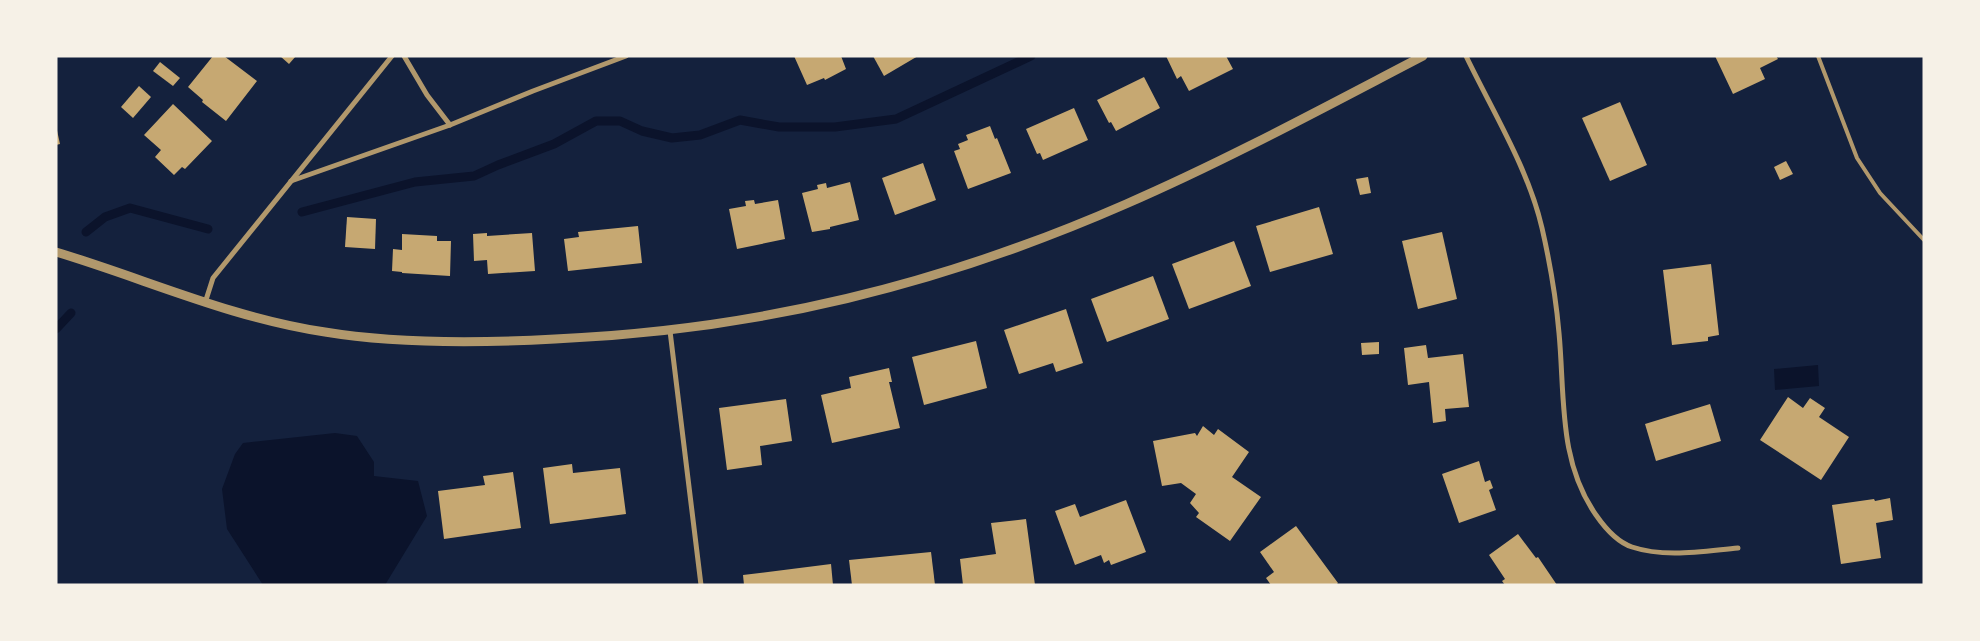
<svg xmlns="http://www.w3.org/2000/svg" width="1980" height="641" font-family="Commissioner,sans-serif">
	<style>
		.water { fill: #0b132b }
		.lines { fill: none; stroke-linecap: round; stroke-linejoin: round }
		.stream { stroke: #0b132b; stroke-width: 9 }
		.building { fill: #c6a872 }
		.service { stroke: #b1986c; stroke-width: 4 }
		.minor { stroke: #b1986c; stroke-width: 5 }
		.tertiary { stroke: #b1986c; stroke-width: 9 }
	</style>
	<rect width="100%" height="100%" fill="#14213d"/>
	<g class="water">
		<path d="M1818,365L1819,386L1775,390L1774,369Z"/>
		<path d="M335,433L357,436L374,462V476L418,481L427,516L385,585H263L227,529L222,489L235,454L243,443Z"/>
	</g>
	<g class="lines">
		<g class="stream">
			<path d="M302,212L415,182L474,176L498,165L554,144L596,121H620L642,131L672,138L700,135L740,120L779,127H835L896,119L1031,56"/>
			<path d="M86,232L105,217L130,208L208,229"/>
			<path d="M56,329L71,313"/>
		</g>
	</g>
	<g class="building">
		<path d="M213,56H224L257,81L226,121L202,102L203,100L188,87Z"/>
		<path d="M280,56H296L289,64Z"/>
		<path d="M794,56H841L846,69L825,80L824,78L807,85Z"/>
		<path d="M873,56H918L884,76Z"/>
		<path d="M1166,56H1226L1233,69L1189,91L1181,76L1177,79Z"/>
		<path d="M1715,56H1776L1778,59L1760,68L1765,79L1733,94Z"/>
		<path d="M160,62L180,78L173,86L153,71Z"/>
		<path d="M1144,77L1160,108L1116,131L1111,122L1109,123L1097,100Z"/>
		<path d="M139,86L151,97L133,118L121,107Z"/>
		<path d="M1620,102L1647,165L1610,181L1582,118Z"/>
		<path d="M173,104L212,141L185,169L182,167L174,175L155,157L161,150L144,135Z"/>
		<path d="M1074,108L1088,140L1043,160L1040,153L1037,154L1026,129Z"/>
		<path d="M56,126L60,144L56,145Z"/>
		<path d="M990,126L995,139L997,138L1011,173L968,189L954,151L960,149L958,144L968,140L966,135Z"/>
		<path d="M1786,161L1793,174L1780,180L1774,167Z"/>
		<path d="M923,163L936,200L895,215L882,178Z"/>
		<path d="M1368,177L1371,193L1360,195L1356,179Z"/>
		<path d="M850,182L859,220L830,227V229L812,232L802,193L818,189L817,185L826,183L827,188Z"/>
		<path d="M754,200L755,204L778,200L785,239L737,249L729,209L746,206L745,201Z"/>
		<path d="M1319,207L1333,254L1270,272L1256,226Z"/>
		<path d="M347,217L376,219L375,249L345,247Z"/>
		<path d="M638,226L642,263L568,271L564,239L579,237L578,232Z"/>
		<path d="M1442,232L1457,299L1418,309L1402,241Z"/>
		<path d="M487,233V236L532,233L535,271L488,274L487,260L474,261L473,234Z"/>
		<path d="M402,234L437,236V241H451L450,276L402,273V272L392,271L393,249L402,250Z"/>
		<path d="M1234,241L1251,286L1189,309L1172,264Z"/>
		<path d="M1711,264L1719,335L1708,337V341L1672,345L1663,270Z"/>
		<path d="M1153,276L1169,319L1107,342L1091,299Z"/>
		<path d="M1066,309L1083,363L1056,372L1053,363L1019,374L1004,330Z"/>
		<path d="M976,341L987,388L924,405L912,357Z"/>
		<path d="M1379,342V354L1362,355L1361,343Z"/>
		<path d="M1426,345L1428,358L1463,354L1469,407L1445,409L1446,421L1433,423L1429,382L1408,385L1404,348Z"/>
		<path d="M889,368L892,382H889L900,428L832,443L821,395L851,388L849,377Z"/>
		<path d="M1788,397L1803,408L1810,398L1825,408L1819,417L1849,437L1821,480L1760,440Z"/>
		<path d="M786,399L792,441L760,446L762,465L727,470L719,408Z"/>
		<path d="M1710,404L1721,441L1656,461L1645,424Z"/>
		<path d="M1203,426L1214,435L1218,429L1249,452L1232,477L1261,497L1230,541L1196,517L1199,513L1190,503L1196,494L1181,483L1162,486L1153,441L1195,433L1197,436Z"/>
		<path d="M1479,461L1485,482L1490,480L1493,488L1489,490L1496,510L1459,523L1442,474Z"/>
		<path d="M572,464L573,473L620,468L626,514L550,524L543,468Z"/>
		<path d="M513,472L521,528L444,539L438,491L485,485L483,476Z"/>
		<path d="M1890,498L1893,520L1876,523L1881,558L1841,564L1832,505L1874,499L1875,501Z"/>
		<path d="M1126,500L1146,552L1111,565L1109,560L1104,563L1101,555L1075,565L1055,511L1075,504L1080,517Z"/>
		<path d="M1026,519L1035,585H963L960,559L996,554L991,523Z"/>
		<path d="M1296,526L1338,583L1336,585H1271L1266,578L1274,572L1260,552Z"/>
		<path d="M1518,534L1536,558L1538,557L1557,585H1505L1502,581L1505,579L1489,555Z"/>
		<path d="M931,552L935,585H852L849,560Z"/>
		<path d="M831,564L833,585H744L743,575Z"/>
	</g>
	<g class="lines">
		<path class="service" d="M1818,56L1857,158L1880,193L1924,240"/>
		<g class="minor">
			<path d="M404,56L427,95L450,125"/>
			<path d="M1466,56C1493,112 1528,168 1542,228C1550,263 1556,298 1559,333C1565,396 1558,461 1596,515C1605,528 1617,542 1632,547C1665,558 1704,551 1738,548"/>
			<path d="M291,181L450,125L533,91L626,56"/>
			<path d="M205,303L213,278L392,56"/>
			<path d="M670,331L701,585"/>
		</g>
		<path class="tertiary" d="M56,252C146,279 231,318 325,332C397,344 482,343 555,339C757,330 941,285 1126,204C1227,160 1325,107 1423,56"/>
	</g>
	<rect width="1980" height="641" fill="none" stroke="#f6f1e7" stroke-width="115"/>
</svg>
